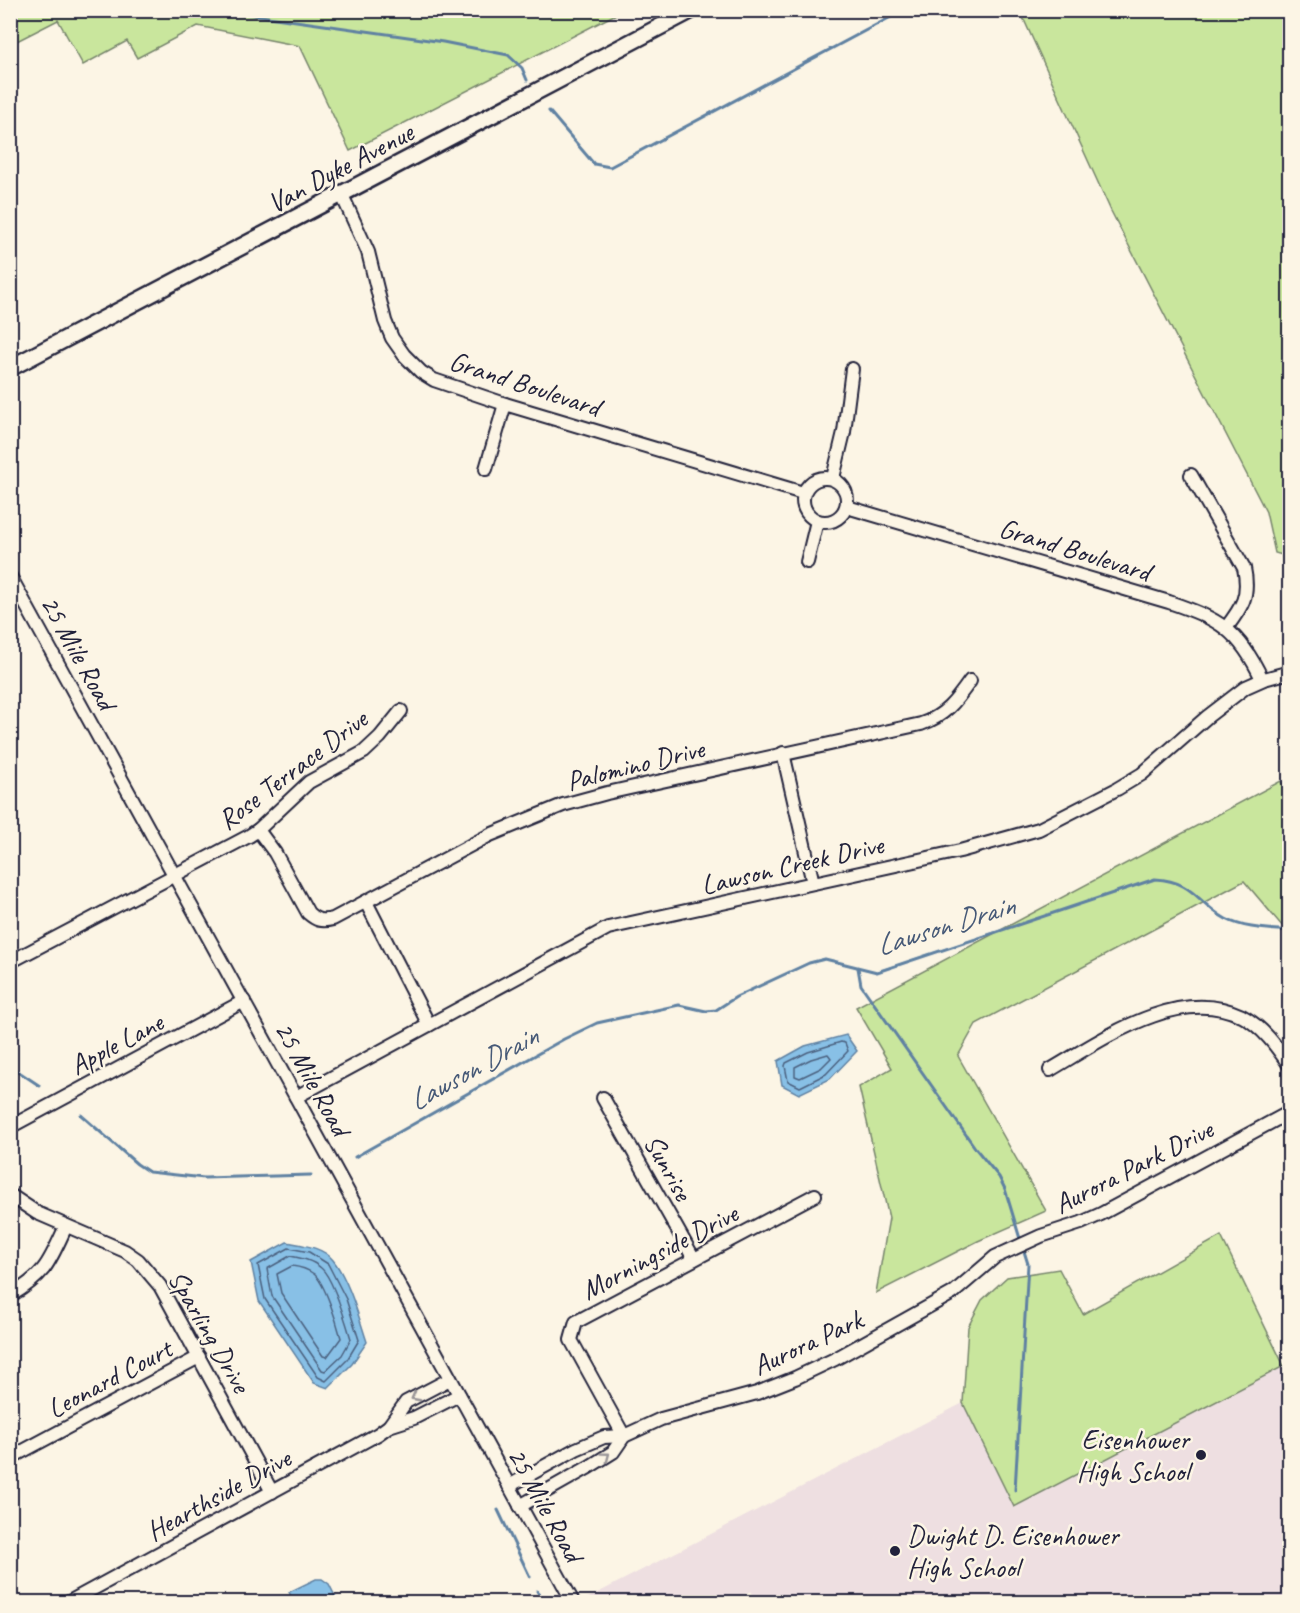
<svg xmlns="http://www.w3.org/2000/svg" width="1300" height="1613" font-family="Caveat,sans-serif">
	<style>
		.built { fill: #eedfe1 }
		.green { fill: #c9e69d; stroke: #76846c; stroke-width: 1.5 }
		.water { fill: #88c0e6; stroke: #5f81a2; stroke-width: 1.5 }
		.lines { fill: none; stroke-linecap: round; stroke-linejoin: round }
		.shore { stroke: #4b617f; stroke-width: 1.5 }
		.stream { stroke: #5f81a2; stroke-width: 3 }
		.minor-casing { stroke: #22223b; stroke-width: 16 }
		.major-casing { stroke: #22223b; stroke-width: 20 }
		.minor { stroke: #fcf5e5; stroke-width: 12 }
		.major { stroke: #fcf5e5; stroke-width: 15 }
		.oneway { stroke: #9a9698 }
		.poi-dot { fill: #22223b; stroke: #fcf5e5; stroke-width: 2 }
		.labels { text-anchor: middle; stroke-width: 5; stroke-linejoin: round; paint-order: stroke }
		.street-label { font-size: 28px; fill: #22223b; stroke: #fcf5e5 }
		.poi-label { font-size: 28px; fill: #22223b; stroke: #fcf5e5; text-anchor: end }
		.water-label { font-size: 30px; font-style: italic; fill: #465977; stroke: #fcf5e5 }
	</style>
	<rect width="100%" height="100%" fill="#fcf5e5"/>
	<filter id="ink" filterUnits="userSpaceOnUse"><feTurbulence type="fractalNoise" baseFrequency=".0167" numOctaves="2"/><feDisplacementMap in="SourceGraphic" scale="12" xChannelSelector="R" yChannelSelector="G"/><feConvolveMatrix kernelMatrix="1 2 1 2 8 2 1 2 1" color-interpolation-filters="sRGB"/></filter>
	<g filter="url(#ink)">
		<path class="built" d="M1289,1362V1602H757L751,1591L729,1602H588L586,1599L963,1403L1014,1507Z"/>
		<g class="green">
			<path d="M11,10H622V11L350,151L300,46L198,26L137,58L127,41L83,65L58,20L11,44Z"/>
			<path d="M1020,11H1289V557L1275,553L1266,512L1111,211Z"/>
			<path d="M1281,781L1289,798V934L1244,881L976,1024L958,1056L1046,1211L978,1241L876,1293L889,1218L859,1087L892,1068L856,1007Z"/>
			<path d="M1221,1236L1284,1366L1014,1507L963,1403L968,1327L982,1300L1007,1277L1059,1269L1083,1314Z"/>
		</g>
		<g class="water">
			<path d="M846,1035L857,1051L830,1079L799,1094L782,1085L778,1061L805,1046Z"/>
			<path d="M287,1242C302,1245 323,1247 333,1260C349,1280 359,1318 367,1342L352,1364L328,1388L314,1383L259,1301L251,1262Z"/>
			<path d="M316,1579H322L329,1584L338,1602H294L289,1592Z"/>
		</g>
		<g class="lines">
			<g class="shore">
				<path d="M841,1042L845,1043L848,1051L826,1074L800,1087L788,1081L785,1066L786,1063L808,1052Z"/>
				<path d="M828,1054L831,1058L821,1068L800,1078L795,1076V1067L811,1059Z"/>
				<path d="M289,1248L309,1252L328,1264L346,1299L359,1340L347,1360L326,1381L318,1377L265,1299L258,1265Z"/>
				<path d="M290,1256C301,1258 312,1260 321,1268C333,1278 346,1322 351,1339L342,1355L325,1371L322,1370L272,1296L267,1269Z"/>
				<path d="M292,1266C300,1267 307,1269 314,1274C325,1283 337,1323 341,1338L327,1357L323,1356L281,1293L277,1274Z"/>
			</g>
			<g class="stream">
				<path d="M219,10L443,42L508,55L522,68L527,80"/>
				<path d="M549,111L594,164L610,167L904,10"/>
				<path d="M858,968L861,985L976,1149L999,1177L1005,1189L1021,1242"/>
				<path d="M10,1066L40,1086"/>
				<path d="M81,1115L137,1164L149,1172L204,1178L311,1175"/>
				<path d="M355,1157L564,1039L597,1023L679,1005L706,1011L716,1010L736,997L809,963L825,959L877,972L1155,879C1194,881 1197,903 1226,919C1245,929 1269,929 1290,931"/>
				<path d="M1015,1490L1028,1264L1023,1248"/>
				<path d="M498,1510L530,1577"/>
				<path d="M537,1591L544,1602"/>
			</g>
			<defs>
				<g id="minor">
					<path d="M342,195L368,252L385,321L392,338L404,355L421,372L434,380L505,404L803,493"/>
					<path d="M486,469L505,404"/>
					<path d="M1191,475L1244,568C1250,596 1242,607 1226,628"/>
					<circle cx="825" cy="500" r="22"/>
					<path d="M833,478L844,432L852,369"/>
					<path d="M847,507L1169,602C1219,619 1239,630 1262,679"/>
					<path d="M807,562L817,521"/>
					<path d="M10,576L573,1602"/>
					<path d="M783,753L813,883"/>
					<path d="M258,830L275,853L308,913C316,920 321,922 333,919L490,835L563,805L607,793L921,724C945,716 956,701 970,681"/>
					<path d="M366,902L429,1025"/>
					<path d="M10,962L249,836L258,830L309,782L364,752L380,737L401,711"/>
					<path d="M1050,1070C1103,1039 1179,985 1242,1016C1263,1027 1277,1047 1290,1066"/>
					<path d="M296,1097L608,928L960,851L1039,829L1117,789L1142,774L1207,717L1246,687L1264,679L1290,672"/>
					<path d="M603,1098L694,1259"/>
					<path d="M10,1127L244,1001"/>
					<path d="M10,1195L37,1213L125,1251L138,1260L160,1286L272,1492"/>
					<path d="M10,1296C46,1274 49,1263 66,1226"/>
					<path d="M389,1426L406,1402L450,1379"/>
					<path d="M624,1436L571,1340L576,1322L815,1195"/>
					<path d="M10,1458L199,1357"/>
					<path d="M509,1486L576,1449L604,1437L624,1436L661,1419L757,1393L795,1378L835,1359L953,1293L995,1257L1041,1236L1081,1223L1101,1214L1290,1112"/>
					<path d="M520,1506L589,1467L613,1452L624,1436"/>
					<path d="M69,1602L378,1434L389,1426L414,1418L459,1395"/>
				</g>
				<path id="major" d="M10,368L692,10"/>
			</defs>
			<use href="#minor" class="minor-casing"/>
			<use href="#major" class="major-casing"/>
			<use href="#minor" class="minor"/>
			<use href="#major" class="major"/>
		</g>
		<defs><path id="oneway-chevron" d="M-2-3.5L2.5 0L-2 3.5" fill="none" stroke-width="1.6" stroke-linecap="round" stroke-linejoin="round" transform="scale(1.5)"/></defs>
		<g class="oneway">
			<use href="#oneway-chevron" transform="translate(415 1397) rotate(152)"/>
			<use href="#oneway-chevron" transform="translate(606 1456) rotate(-37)"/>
		</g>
	</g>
	<g class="poi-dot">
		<circle cx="1201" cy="1455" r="6"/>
		<circle cx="895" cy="1551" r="6"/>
	</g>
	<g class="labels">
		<g class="street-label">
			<text transform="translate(340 167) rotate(-28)" y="10">Van Dyke Avenue</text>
			<text transform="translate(525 383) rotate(18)" y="10">Grand Boulevard</text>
			<text transform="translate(1075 549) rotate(17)" y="10">Grand Boulevard</text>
			<text transform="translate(79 652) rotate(61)" y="10">25 Mile Road</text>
			<text transform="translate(635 764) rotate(-14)" y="10">Palomino Drive</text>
			<text transform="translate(292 769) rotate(-37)" y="10">Rose Terrace Drive</text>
			<text transform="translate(792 864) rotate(-13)" y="10">Lawson Creek Drive</text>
			<text transform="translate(116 1043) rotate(-28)" y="10">Apple Lane</text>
			<text transform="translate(313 1078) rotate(61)" y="10">25 Mile Road</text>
			<text transform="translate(1133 1166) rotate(-27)" y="10">Aurora Park Drive</text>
			<text transform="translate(669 1167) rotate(61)" y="10">Sunrise</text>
			<text transform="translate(659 1251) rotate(-28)" y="10">Morningside Drive</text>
			<text transform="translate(210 1331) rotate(60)" y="10">Sparling Drive</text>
			<text transform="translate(807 1342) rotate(-25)" y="10">Aurora Park</text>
			<text transform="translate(109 1378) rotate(-28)" y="10">Leonard Court</text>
			<text transform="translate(218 1494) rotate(-29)" y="10">Hearthside Drive</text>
			<text transform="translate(546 1504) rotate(61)" y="10">25 Mile Road</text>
		</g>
		<g class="poi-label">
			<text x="1189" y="1449">Eisenhower<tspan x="1189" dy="32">High School</tspan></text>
			<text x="907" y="1545" text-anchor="start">Dwight D. Eisenhower<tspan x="907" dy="32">High School</tspan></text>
		</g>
		<g class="water-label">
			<text transform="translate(945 925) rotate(-17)" y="10">Lawson Drain</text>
			<text transform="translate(473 1068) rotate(-29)" y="10">Lawson Drain</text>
		</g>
	</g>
	<rect width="1300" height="1613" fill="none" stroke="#fcf5e5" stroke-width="36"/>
	<rect x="18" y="18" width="1264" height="1577" fill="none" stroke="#22223b" stroke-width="2" filter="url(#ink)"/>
</svg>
